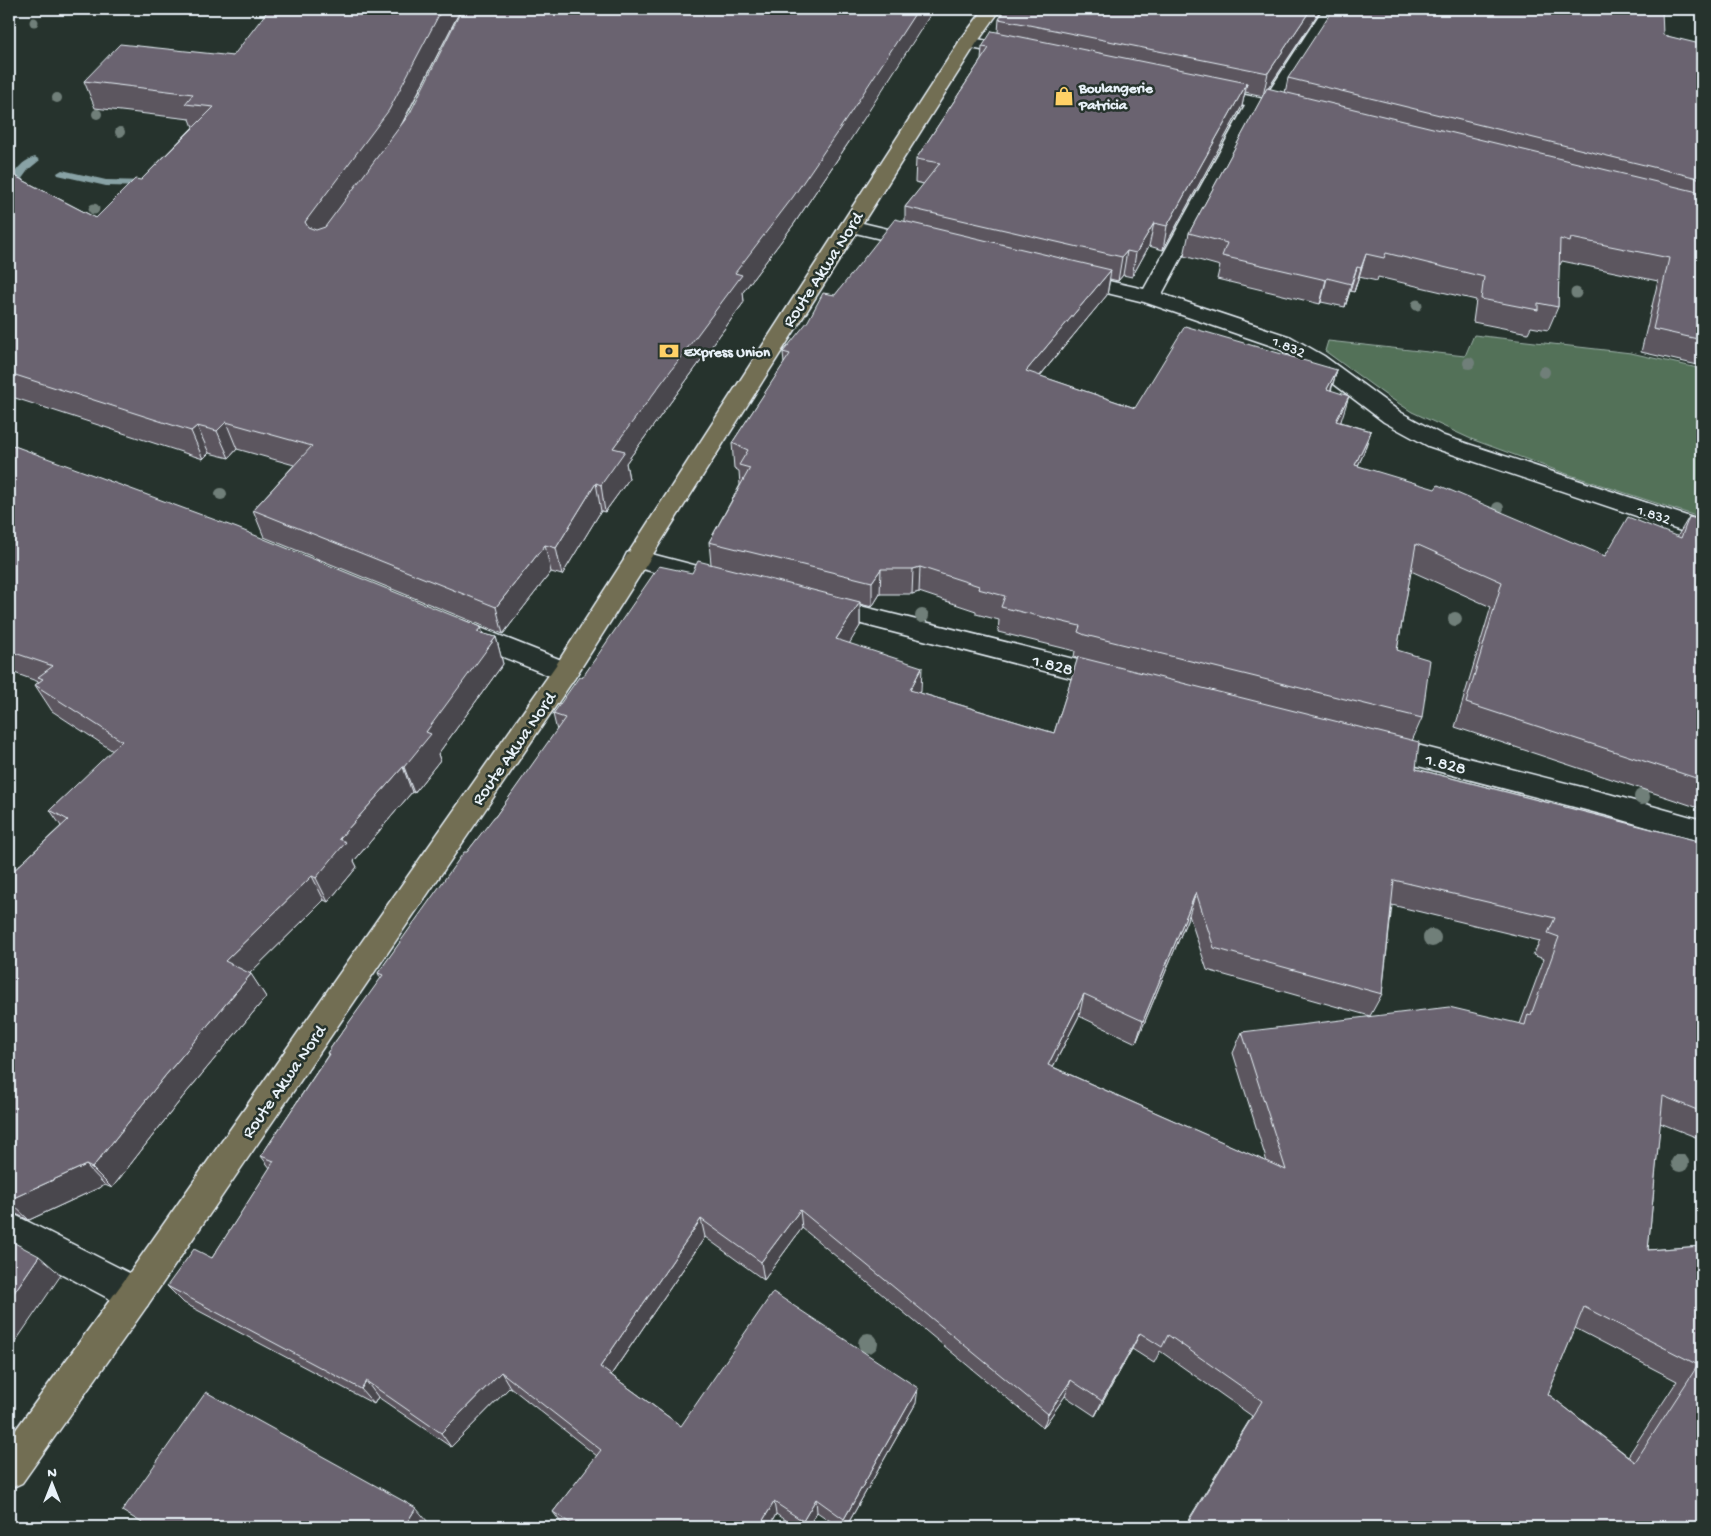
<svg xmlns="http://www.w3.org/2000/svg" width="1711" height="1536" font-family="'Gochi Hand',sans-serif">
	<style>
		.green { fill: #527159; stroke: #9db1a8 }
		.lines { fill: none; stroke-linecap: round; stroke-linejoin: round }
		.stream { fill: #88a2a5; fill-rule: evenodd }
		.minor-casing { stroke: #e8f1f8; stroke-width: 3 }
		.major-casing { stroke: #e8f1f8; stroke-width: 3 }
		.minor { fill: #26332d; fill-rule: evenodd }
		.major { fill: #726e52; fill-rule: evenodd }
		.tree { fill: #707f79 }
		.wall { fill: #5b565f; stroke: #e8f1f8; fill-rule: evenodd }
		.shaded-wall { fill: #4a464e; stroke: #e8f1f8 }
		.building { fill: #6a646f; stroke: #e8f1f8; fill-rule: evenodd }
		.labels { text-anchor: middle; stroke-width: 5; stroke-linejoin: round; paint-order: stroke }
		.far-poi-label { font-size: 15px; font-weight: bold; fill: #e8f1f8; stroke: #26332d; text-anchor: start }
		.far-street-label { font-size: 15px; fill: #e8f1f8; stroke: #26332d }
		.street-label { font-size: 18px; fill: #e8f1f8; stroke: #26332d }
	</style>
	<rect width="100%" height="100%" fill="#26332d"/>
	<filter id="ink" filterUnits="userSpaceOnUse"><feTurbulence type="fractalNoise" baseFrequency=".02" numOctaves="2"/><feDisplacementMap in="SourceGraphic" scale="10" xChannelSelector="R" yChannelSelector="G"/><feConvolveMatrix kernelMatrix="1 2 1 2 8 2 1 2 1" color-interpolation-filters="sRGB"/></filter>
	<g filter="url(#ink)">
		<path class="green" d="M1474,335L1631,353L1702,369V518L1561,472L1471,439L1412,412L1384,394L1325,351L1328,341L1465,356Z"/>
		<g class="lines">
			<g class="stream">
				<path d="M35,157L40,160L29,169L13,191L9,192C9,177 20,161 35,157Z"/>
				<path d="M62,170L106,180L149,181L154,184L149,187L106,186L58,175L57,173Z"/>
			</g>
			<defs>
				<g id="minor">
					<path d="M1323,9H1339L1280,103L1303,108L1306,112L1303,116L1297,118L1261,110L1162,294L1291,337L1324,356L1400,412L1444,436L1702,521V538L1428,446L1384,422L1309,365L1275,347L1144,302L1066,283L1063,279L1066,275L1073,273L1144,289L1245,106L1201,96L1198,92L1201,88L1207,87L1264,99Z"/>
					<path d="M968,37L1026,49L1029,53L1026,57L1020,58L962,46L959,42L962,38Z"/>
					<path d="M850,220L926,238L929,242L926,246L919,248L843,230L840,226L843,222Z"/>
					<path d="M636,550L736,576L739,582L736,588L727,591L627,565L624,559L627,553Z"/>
					<path d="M824,597L1110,668L1119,671L1123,678L1119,685L1110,688L815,612L811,606L815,600Z"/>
					<path d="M463,621L574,665L578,672L574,679L565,682L454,637L450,630L454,623Z"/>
					<path d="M1382,736L1609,794L1702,820V843L1609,816L1372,754L1368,747L1372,740Z"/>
					<path d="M9,1212L147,1282L152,1294L147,1306L135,1311L123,1306L9,1246Z"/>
				</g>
				<path id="major" d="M984,9H1001L976,44L574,679L147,1306L22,1483L9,1489V1439L123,1282L556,665L959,42Z"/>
			</defs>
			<use href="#minor" class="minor-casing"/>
			<use href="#major" class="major-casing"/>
			<use href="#minor" class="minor"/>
			<use href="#major" class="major"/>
		</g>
		<g class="tree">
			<circle cx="34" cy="22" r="4.5"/>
			<circle cx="57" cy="98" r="5"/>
			<circle cx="97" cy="114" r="5"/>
			<circle cx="120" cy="132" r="5"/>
			<circle cx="94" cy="209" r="5.5"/>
			<circle cx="1576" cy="293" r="5.5"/>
			<circle cx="1417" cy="305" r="5.5"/>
			<circle cx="1469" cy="363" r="6"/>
			<circle cx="1544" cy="372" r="6"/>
			<circle cx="221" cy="494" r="6"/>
			<circle cx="1498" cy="508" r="6"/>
			<circle cx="922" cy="616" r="7"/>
			<circle cx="1455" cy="619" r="7"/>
			<circle cx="1642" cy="797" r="8"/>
			<circle cx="1432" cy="938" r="9"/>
			<circle cx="1680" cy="1163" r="9"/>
			<circle cx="868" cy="1343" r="10"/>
		</g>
		<g class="wall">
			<path d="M461,9L402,125L849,142L794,224L743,292L744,302L626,463L629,479L605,512L601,511L562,575L551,572L503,634L264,537L253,510L294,465L237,449L229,458L209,453L203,459L9,396V173L96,218L141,180L193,127L190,119L95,108L84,81L233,56Z"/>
			<path d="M1321,9L1268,89L1285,93L1288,78L1663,35L1702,46V366L1641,352L1658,281L1562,261L1560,265L1559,264L1558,307L1548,330L1531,327L1528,333L1473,322L1476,300L1378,277L1377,281L1359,277L1354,292L1350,291L1345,307L1321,302L1320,304L1217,279L1220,266L1184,256L1189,233L1263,96L1245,92L1242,106L1163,250L1149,246L1132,277L1123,275L1118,281L1110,279L1107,295L1040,376L1135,408L1337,370L1331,391L1341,422L1371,431L1362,457L1358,466L1605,556L1677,537L1689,517L1702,520V809L1455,727L1491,607L1411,571L1397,650L1422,718L1412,741L1416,769L1702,842V1141L1698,1138L1660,1123L1648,1250L1702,1246V1527H1184L1252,1416L1160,1351L1154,1363L1132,1349L1095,1416L1065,1396L1043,1428L802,1228L764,1280L705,1237L611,1375L681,1426L916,1403L846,1527H839L817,1512L808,1527H795L776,1514L769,1527H566L562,1524L553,1512L597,1456L510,1387L451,1447L378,1397L374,1404L184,1303L167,1286L212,1258L270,1168L261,1156L328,1055L327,1053L381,979L378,973L467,852L495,817L557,731L553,714L582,678L692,573L711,564L709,542L740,485L739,471L734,468L732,443L784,364L783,352L835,295L905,221V207L924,184L915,182L916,159L981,60L982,47L998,32L999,19ZM919,592L976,611V614L999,620L998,632L1075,651L1074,657L1078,658L1054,733L920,693L921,691L849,643L860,626V604L872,607L880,594H912ZM1392,905L1540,941L1533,955L1544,959L1520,1024L1242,1032L1233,1053L1267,1162L1053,1067L1079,1016L1136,1043L1189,915L1207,970L1370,1016L1382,994ZM1575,1328L1677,1381L1628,1456L1548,1394Z"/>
			<path d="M9,444L483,634L496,637L503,664L438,754L440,760L414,793L412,792L354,861L357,867L328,902L324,900L250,973L266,997L182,1098L112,1188L105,1185L29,1220L9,1211V875L61,826L50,810L113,751L52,711L35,685L39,682L9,671Z"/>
		</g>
		<g class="shaded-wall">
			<path d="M442,9H461L395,137L313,249L305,222Z"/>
			<path d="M918,9H934L849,142L794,224L743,292L744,302L626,463L629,479L605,512L601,485L613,448Z"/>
			<path d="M1311,9H1321L1263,96L1268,73Z"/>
			<path d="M1247,83L1242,106L1163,250L1167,226Z"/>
			<path d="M1154,223L1149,246L1132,277L1136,253Z"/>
			<path d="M1127,251L1123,275L1118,281L1122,257Z"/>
			<path d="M1366,254L1359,277L1354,292L1361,268Z"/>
			<path d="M1357,267L1350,291L1345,307L1351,284Z"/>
			<path d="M1111,270L1107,295L1023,396L1026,371Z"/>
			<path d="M1327,278L1321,302L1320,304L1326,280Z"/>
			<path d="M1337,370L1329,395L1327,389Z"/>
			<path d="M1349,396L1341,421L1328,446L1336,421Z"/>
			<path d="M226,422L237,449L229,458L217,431Z"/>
			<path d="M197,426L209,453L203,459L191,431Z"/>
			<path d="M1371,431L1362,457L1346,490L1355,465Z"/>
			<path d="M596,483L601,511L562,575L556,548Z"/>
			<path d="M545,545L551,572L503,634L496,607Z"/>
			<path d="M920,567L919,592L912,594L913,569Z"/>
			<path d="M881,569L880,594L872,607V582Z"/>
			<path d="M860,602V626L837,664L836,639Z"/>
			<path d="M481,627L487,649L496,637L503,664L438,754L440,760L414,793L404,767L426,732L477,632Z"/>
			<path d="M922,667L921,691L909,715L910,690Z"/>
			<path d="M403,767L412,792L354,861L357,867L328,902L316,878L339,839Z"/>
			<path d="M312,876L324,900L239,984L225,961Z"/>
			<path d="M1196,892L1189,915L1136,1043L1143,1021Z"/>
			<path d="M251,974L266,997L182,1098L112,1188L92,1168L165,1076Z"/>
			<path d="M1084,994L1079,1016L1043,1086L1048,1065Z"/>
			<path d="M86,1165L105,1185L29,1220L9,1201V1200Z"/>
			<path d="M800,1210L802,1228L764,1280L761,1262Z"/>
			<path d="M701,1219L705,1237L606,1382L600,1367Z"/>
			<path d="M39,1256L61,1275L9,1351V1300Z"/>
			<path d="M1140,1333L1132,1349L1095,1416L1102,1401Z"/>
			<path d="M501,1372L510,1387L451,1447L441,1433Z"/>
			<path d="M1071,1380L1065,1396L1043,1428L1048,1414Z"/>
			<path d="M366,1381L378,1397L374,1404L361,1389Z"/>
			<path d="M918,1388L916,1403L846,1527H844V1519Z"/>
			<path d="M816,1499L817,1512L808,1527H804L803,1521Z"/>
			<path d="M774,1502L776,1514L769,1527H759Z"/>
			<path d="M416,1508L428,1522L425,1527H404Z"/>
		</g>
		<g class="building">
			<path d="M269,9H442L389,110L305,222L308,227L316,230L325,227L410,113L462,9H918L849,115L793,197L735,273L742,275L613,448L625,451L601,485L596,483L556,548L545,545L496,607L253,510L312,446L226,422L217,431L197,426L191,431L9,373V173L96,218L135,179L141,180L214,107L185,104L193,94L84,81L120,44L233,56Z"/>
			<path d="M1005,9H1311L1268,73L999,19Z"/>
			<path d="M1333,9H1662L1663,35L1700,44L1699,46H1702V179L1288,78Z"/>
			<path d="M992,31L1247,83L1167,226L1154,223L1136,253L1127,251L1122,257L905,207L940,163L916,159L989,48L982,47Z"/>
			<path d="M1267,88L1702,193V340L1653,329L1669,258L1571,238L1570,242L1560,239L1558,307L1538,303V310L1481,299L1484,277L1386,253L1384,258L1366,254L1361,268L1357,267L1351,284L1327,278L1326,280L1222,256L1227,243L1189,233Z"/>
			<path d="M895,219L1111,270L1026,371L1135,408L1185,326L1337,370L1327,389L1349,396L1336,421L1371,431L1355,465L1435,489L1438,485L1605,556L1628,517L1681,538L1689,517L1702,520V780L1466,703L1502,582L1416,544L1397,650L1430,660L1422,718L1085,635L1078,632L1080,626L1001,607L1005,596L978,589L979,586L920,567L913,569H881L872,582L709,542L750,468L739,465L748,450L732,443L790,354L783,352L808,321L823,293L835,295Z"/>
			<path d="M9,444L237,528L481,627L477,632L496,637L426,732L431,734L404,767H403L339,839L346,842L316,878L312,876L225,961L251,974L165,1076L92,1168L86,1165L9,1200V875L68,820L50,810L122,741L35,685L43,679L38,677L53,666L9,651Z"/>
			<path d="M698,561L860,602L836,639L922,667L910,690L1054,733L1078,657L1419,742L1416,769L1702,842V1112L1663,1096L1648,1250L1702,1246V1527H1185L1262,1401L1168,1335L1162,1347L1140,1333L1102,1401L1071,1380L1048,1414L800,1210L761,1262L701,1219L600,1367L681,1426L773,1292L918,1388L844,1519L816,1499L803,1521L774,1502L759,1527H576L553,1512L601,1450L501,1372L441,1433L366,1381L361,1389L167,1286L194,1249L212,1258L274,1161L261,1156L329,1054L327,1053L383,975L378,973L464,852H467L494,817H495L565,718L553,714L579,677L582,678L659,566L692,573ZM1394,880L1555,918L1548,933L1559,937L1531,1015L1528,1014L1525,1025L1449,1007L1242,1032L1286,1170L1048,1065L1084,994L1143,1021L1196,892L1214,948L1382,994ZM1584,1307L1698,1365L1635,1462L1548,1394Z"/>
			<path d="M9,1240L39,1256L9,1300Z"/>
			<path d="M206,1392L416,1508L404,1527H149L122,1511Z"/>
		</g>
	</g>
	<defs>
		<symbol id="shop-bare" viewBox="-9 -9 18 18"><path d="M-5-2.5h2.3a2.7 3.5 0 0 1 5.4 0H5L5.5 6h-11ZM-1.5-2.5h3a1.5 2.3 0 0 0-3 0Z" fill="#ffd166" stroke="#26332d" stroke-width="2.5" paint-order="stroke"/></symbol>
		<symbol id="bank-bare" viewBox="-9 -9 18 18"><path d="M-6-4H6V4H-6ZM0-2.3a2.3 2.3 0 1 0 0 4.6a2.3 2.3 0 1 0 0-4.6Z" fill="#ffd166" stroke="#26332d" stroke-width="2.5" paint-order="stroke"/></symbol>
	</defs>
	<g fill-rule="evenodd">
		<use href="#shop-bare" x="1050" y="82" width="28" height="28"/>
		<use href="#bank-bare" x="655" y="337" width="28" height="28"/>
	</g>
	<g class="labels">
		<g class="far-poi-label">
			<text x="1079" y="92">Boulangerie<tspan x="1079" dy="17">Patricia</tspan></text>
			<text x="684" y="356">Express Union</text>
		</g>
		<g class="far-street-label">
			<text transform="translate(1289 346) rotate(23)" y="5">1.832</text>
			<text transform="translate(1654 514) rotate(18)" y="5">1.832</text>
		</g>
		<g class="street-label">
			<text transform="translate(822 269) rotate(-57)" y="6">Route Akwa Nord</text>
			<text transform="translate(1053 664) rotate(14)" y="6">1.828</text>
			<text transform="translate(513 748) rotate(-55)" y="6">Route Akwa Nord</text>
			<text transform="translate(1446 763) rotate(14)" y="6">1.828</text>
			<text transform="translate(283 1081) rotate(-55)" y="6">Route Akwa Nord</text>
		</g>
	</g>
	<rect width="1711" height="1536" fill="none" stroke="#26332d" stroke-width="30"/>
	<rect x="15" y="15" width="1681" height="1506" fill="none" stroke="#e8f1f8" stroke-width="2" filter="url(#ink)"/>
	<g transform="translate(52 1484)" stroke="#26332d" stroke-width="4" paint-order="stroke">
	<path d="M0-4L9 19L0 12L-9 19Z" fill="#e8f1f8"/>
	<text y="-8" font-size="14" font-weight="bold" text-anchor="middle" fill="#e8f1f8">N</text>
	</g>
</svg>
